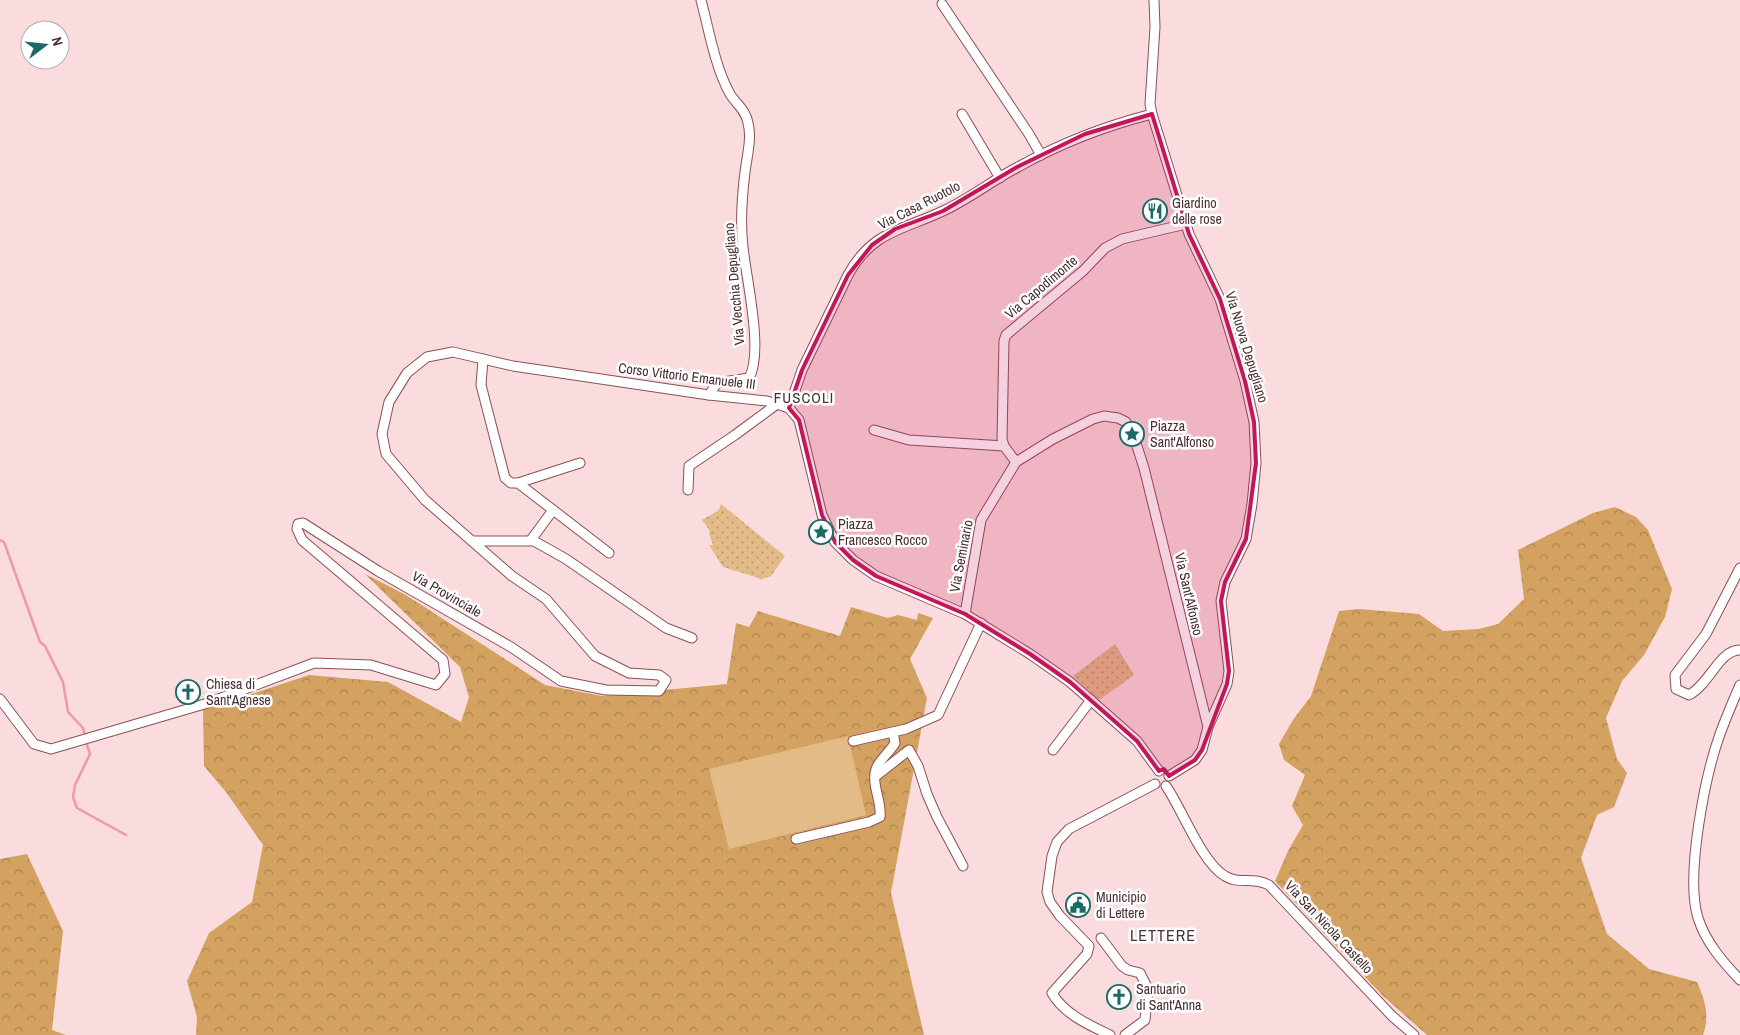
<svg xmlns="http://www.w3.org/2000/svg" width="1740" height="1035" font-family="'Archivo Narrow',sans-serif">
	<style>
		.grass { fill: url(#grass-dots) }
		.forest { fill: url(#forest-crowns) }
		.pitch { fill: #e3bb88 }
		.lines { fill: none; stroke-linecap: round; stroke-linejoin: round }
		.stream { stroke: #ee9aa2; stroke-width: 2.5 }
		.minor-casing { stroke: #8d4f57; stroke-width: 11 }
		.minor { stroke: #fff; stroke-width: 9 }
		.marked { fill: #c2185b; fill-opacity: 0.2; stroke: #c2185b; stroke-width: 4; stroke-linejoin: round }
		.labels { text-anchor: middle; stroke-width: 5; stroke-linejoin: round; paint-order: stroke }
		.poi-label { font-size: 14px; fill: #4a2e31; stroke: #fff; text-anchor: start }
		.street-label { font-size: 14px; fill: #4a2e31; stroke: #fff }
		.neighbourhood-label { font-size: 15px; letter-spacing: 1px; fill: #4a2e31; stroke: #fff }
		.quarter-label { font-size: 16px; letter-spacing: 1px; fill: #4a2e31; stroke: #fff }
	</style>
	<defs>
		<pattern id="grass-dots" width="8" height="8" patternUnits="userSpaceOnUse" patternTransform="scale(1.25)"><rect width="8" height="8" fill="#e3bb88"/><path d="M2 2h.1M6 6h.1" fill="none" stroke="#ba9870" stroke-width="1.8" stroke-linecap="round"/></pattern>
		<pattern id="forest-crowns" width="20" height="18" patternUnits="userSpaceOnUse" patternTransform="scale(1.25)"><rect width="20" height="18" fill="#d3a260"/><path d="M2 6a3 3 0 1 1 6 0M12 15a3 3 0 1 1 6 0" fill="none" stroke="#ad8450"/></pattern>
	</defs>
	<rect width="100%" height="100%" fill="#fadcde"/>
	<g class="grass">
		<path d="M721,504L785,556L771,576L760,580L759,578L723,567L709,545H713L709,533L710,531L702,520L719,510Z"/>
		<path d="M1115,644L1134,675L1099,700L1073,676Z"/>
	</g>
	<g class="forest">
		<path d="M1615,507L1636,517L1648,530L1672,589L1665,617L1644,655L1622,681L1606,718L1617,759L1627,773L1614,807L1597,815L1581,858L1607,934L1649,969L1697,982C1705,1000 1710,1016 1703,1035H1427L1383,996L1275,881L1288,851L1303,825L1292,806L1305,775L1284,760L1279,744L1293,720L1311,696L1339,611L1359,609L1419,614L1443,631L1479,629L1498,624L1524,599L1518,550L1593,513Z"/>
		<path d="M365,574L406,595L545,685L602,696L727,684L736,623L749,627L758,611L840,636L851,607L888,618L898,615L917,620L918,613L933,618L910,659L927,698L891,893L924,1035H196L197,1017L187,981L209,933L252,902L263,845L226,792L204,766L203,710L309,675L388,682L461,722L469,697L460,667Z"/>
		<path d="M27,854L63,931L52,1030L66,1035H0V859Z"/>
	</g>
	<path class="pitch" d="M848,736L866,815L729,849L709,769Z"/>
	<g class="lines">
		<g class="stream">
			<path d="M0,540L4,542L40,642L45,646L63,682L68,712L83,728L85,737"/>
			<path d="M86,742L90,754L75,785L73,797L77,808L126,835"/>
		</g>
		<defs>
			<g id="minor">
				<path d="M701,0C709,30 715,67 730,94C736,104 746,110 748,123C752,138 747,156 745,172C742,196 740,222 743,247C746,278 764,352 749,378L717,383L709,395"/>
				<path d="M1154,0L1155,27L1150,104L1152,114L1189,234L1220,299L1245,381L1254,422L1256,463L1252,504L1246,539L1225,582L1221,601L1229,671L1227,684L1208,727L1202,750L1195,760L1169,776"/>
				<path d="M942,4L1029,134L1041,155"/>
				<path d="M962,114L1000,178"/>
				<path d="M483,359L481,385L505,478L511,483H518L580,463"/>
				<path d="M789,408L802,370L848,275C872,231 903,230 943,211C969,199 993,180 1018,167C1061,143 1105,126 1152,114"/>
				<path d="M874,430L909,440L1004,446"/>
				<path d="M1016,462L1004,446L1002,439L1004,341L1006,335L1083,271L1105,248L1122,239L1186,224"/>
				<path d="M518,483L609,553"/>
				<path d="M688,490L689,466L735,435L777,404"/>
				<path d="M531,540L553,510"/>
				<path d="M472,541H534L566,559L666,628L692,638"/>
				<path d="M1740,568L1706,634L1675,675L1676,689L1689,695C1710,684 1719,650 1740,650"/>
				<path d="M965,614L981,520L1016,462L1053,439L1093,419L1104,416L1118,418L1126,422L1134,437L1144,468L1208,727"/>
				<path d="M1740,685C1733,701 1726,718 1720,734C1705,776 1685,876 1698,918C1706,943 1723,962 1740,980"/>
				<path d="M0,699L34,744L51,749L208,703L314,663L371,665L436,685L445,674L443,660L302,540L297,529L298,524L303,523L378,571L511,647L561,681L606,690L659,691L666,680L659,675L629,673L595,656L546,599L512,576L425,500L386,454L382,434L389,402L407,373L427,357L453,352L513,366L709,395L767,401L789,408L799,420L822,515L835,542L853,560L876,576L965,614L1030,654L1070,682L1137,741L1159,771"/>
				<path d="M853,741L906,729L938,715L981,623"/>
				<path d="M1053,750L1091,700"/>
				<path d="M876,776L909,750L918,766L927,794L937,817L963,866"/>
				<path d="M1166,786C1182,809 1202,863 1225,876C1239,885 1252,876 1269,885L1392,1016L1414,1035"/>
				<path d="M796,839L869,822L880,817C882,801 871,785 876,769C879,760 890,752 895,743L893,732"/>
				<path d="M1101,938L1122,966L1128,970L1140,973L1148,989L1145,1020L1125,1035"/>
				<path d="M1110,1035C1089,1025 1064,1014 1052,993L1087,954L1089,946L1060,916L1050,902L1047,892L1052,856L1057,842L1069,829L1155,784"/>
			</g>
		</defs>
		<use href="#minor" class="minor-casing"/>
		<use href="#minor" class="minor"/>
	</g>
	<path class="marked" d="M1152,114L1189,234L1220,299L1245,381L1254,422L1256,463L1246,539L1225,582L1221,601L1229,671L1227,684L1202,750L1195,760L1169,776L1164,769L1159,771L1137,741L1070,682L1030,654L965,614L876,576L853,560L835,542L822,515L799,420L789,408L802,370L848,275L872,245L895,229L943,211L1017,167L1085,134Z"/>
	<defs>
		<symbol id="restaurant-ring" viewBox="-11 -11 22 22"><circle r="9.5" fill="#fff" stroke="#1c6967" stroke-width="1.5"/><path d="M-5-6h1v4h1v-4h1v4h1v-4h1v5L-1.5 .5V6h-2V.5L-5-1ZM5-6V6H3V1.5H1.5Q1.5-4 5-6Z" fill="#1c6967"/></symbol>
		<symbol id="sight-ring" viewBox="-11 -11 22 22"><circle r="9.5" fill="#fff" stroke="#1c6967" stroke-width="1.5"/><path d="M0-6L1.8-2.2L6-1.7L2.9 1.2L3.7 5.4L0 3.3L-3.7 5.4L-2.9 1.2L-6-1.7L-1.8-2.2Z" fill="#1c6967"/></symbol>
		<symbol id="church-ring" viewBox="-11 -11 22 22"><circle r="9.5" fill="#fff" stroke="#1c6967" stroke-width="1.5"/><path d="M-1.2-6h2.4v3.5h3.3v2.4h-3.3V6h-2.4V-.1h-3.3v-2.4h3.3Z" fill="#1c6967"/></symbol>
		<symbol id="civic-ring" viewBox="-11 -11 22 22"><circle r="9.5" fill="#fff" stroke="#1c6967" stroke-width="1.5"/><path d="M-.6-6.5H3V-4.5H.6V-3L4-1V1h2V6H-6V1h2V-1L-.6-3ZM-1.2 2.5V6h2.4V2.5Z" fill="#1c6967"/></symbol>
	</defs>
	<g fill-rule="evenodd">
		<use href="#restaurant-ring" x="1141" y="197" width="28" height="28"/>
		<use href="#sight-ring" x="1118" y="420" width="28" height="28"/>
		<use href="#sight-ring" x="807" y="518" width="28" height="28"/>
		<use href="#church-ring" x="174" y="678" width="28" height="28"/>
		<use href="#civic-ring" x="1064" y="891" width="28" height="28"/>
		<use href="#church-ring" x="1105" y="983" width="28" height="28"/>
	</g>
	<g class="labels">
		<g class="poi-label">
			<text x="1172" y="208">Giardino<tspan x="1172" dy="16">delle rose</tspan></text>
			<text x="1150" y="431">Piazza<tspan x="1150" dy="16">Sant'Alfonso</tspan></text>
			<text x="838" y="529">Piazza<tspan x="838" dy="16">Francesco Rocco</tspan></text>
			<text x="206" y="689">Chiesa di<tspan x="206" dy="16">Sant'Agnese</tspan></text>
			<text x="1096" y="902">Municipio<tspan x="1096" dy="16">di Lettere</tspan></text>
			<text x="1136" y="994">Santuario<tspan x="1136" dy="16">di Sant'Anna</tspan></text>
		</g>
		<g class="street-label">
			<text transform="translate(919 205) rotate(-27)" y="5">Via Casa Ruotolo</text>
			<text transform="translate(734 284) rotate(-95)" y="5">Via Vecchia Depugliano</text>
			<text transform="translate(1041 287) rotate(-40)" y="5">Via Capodimonte</text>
			<text transform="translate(1247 347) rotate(73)" y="5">Via Nuova Depugliano</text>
			<text transform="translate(687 376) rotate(7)" y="5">Corso Vittorio Emanuele III</text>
			<text transform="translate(961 556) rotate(-79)" y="5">Via Seminario</text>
			<text transform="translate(447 594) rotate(30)" y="5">Via Provinciale</text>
			<text transform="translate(1189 594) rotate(77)" y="5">Via Sant'Alfonso</text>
			<text transform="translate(1329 927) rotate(47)" y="5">Via San Nicola Castello</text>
		</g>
		<g class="neighbourhood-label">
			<text x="804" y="403">FUSCOLI</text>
		</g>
		<g class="quarter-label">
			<text x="1163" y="941">LETTERE</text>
		</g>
	</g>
	<g transform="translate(45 45) rotate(74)"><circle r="24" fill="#ffffff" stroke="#b7abad"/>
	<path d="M0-4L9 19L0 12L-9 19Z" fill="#1c6967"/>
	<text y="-8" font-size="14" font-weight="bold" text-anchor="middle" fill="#4a2e31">N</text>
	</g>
</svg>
